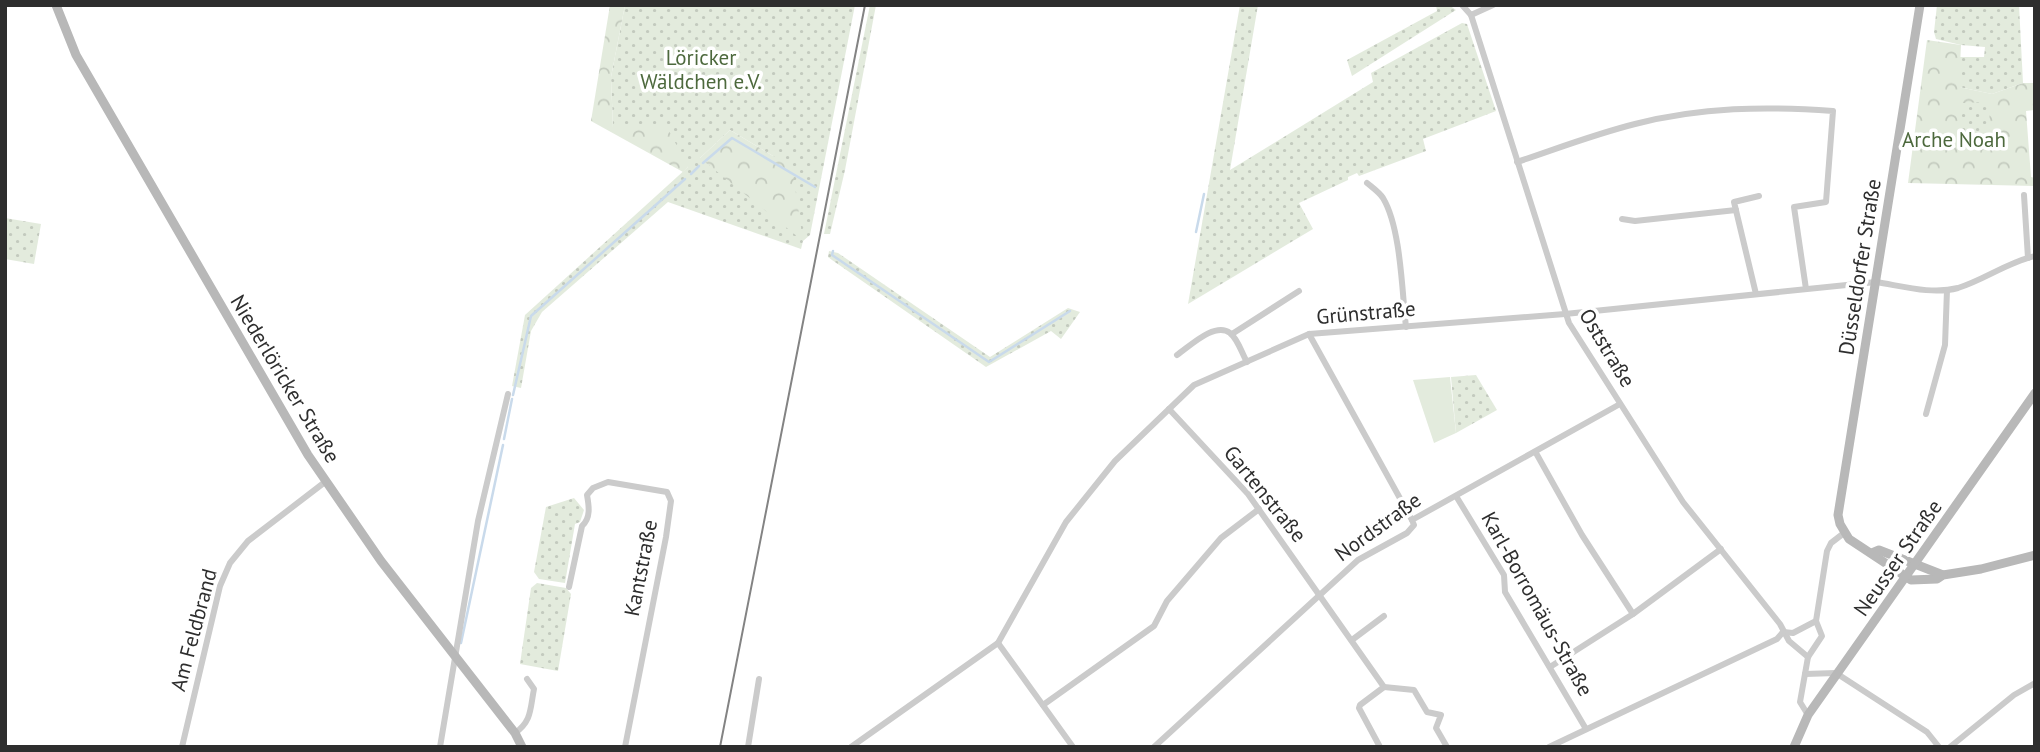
<svg xmlns="http://www.w3.org/2000/svg" width="2040" height="752" font-family="'PT Sans',sans-serif">
	<style>
		.green { fill: url(#green-dots); fill-rule: evenodd }
		.forest { fill: url(#forest-crowns); fill-rule: evenodd }
		.pitch { fill: #e3ebdd }
		.lines { fill: none; stroke-linecap: round; stroke-linejoin: round }
		.stream { stroke: #c9daeb; stroke-width: 2.5 }
		.street { stroke: #cbcbcb; stroke-width: 6 }
		.secondary { stroke: #b8b8b8; stroke-width: 9 }
		.tram { stroke: #838383; stroke-width: 2 }
		.labels { text-anchor: middle; stroke-width: 7; stroke-linejoin: round; paint-order: stroke }
		.park-label { font-size: 21px; fill: #4d693d; stroke: #fff }
		.street-label { font-size: 21px; fill: #2e2e2e; stroke: #fff }
	</style>
	<defs>
		<pattern id="green-dots" width="8" height="8" patternUnits="userSpaceOnUse" patternTransform="scale(1.75)"><rect width="8" height="8" fill="#e3ebdd"/><path d="M2 2h.1M6 6h.1" fill="none" stroke="#c3cabe" stroke-width="1.8" stroke-linecap="round"/></pattern>
		<pattern id="forest-crowns" width="20" height="18" patternUnits="userSpaceOnUse" patternTransform="scale(1.75)"><rect width="20" height="18" fill="#e3ebdd"/><path d="M2 6a3 3 0 1 1 6 0M12 15a3 3 0 1 1 6 0" fill="none" stroke="#c3cabe"/></pattern>
	</defs>
	<rect width="100%" height="100%" fill="#fff"/>
	<g class="green">
		<path d="M625,5H855L810,235L803,241L801,249L668,202L542,312L531,331L521,388L512,386L525,315L688,167L613,128L611,77ZM730,130L773,156L700,158Z"/>
		<path d="M870,5H876L845,170L830,234H824Z"/>
		<path d="M1240,5H1258L1230,170L1373,82L1371,73L1462,23L1467,24L1496,111L1423,139L1426,151L1359,176L1357,173L1348,177V180L1299,203L1313,229L1188,304Z"/>
		<path d="M1436,5H1449L1456,10L1352,76L1347,60L1437,11Z"/>
		<path d="M1937,5H2019L2023,83L1992,94L1959,87L1992,98L1996,184L1909,182L1959,57H1984L1985,47L1961,45L1936,39L1934,32Z"/>
		<path d="M5,218L41,224L34,264L5,259Z"/>
		<path d="M829,251L838,253L990,357L1068,308L1080,312L1061,339L1051,331L986,367L832,260L828,257Z"/>
		<path d="M1476,375L1497,410L1456,433L1451,377Z"/>
		<path d="M574,498L584,510L580,522L575,524L565,583L539,579L534,572L546,507Z"/>
		<path d="M537,583L566,588L571,594L558,671L520,664L531,588Z"/>
	</g>
	<g class="forest">
		<path d="M610,5H625L611,77L613,128L667,127L688,167L683,172L591,121Z"/>
		<path d="M1927,40L1961,45L1959,87L1992,94L2023,83H2035V110L2026,111L2031,177L2035,178V186L1908,183ZM1989,102L1990,135H1980L1979,148L1961,149V103Z"/>
		<path d="M730,130L773,156L791,160L803,241L700,158Z"/>
	</g>
	<path class="pitch" d="M1450,377L1456,433L1434,443L1413,380Z"/>
	<g class="lines">
		<g class="stream">
			<path d="M703,163L732,138L815,187"/>
			<path d="M691,174L699,166"/>
			<path d="M1196,232L1204,194"/>
			<path d="M833,251L832,255L989,362L1070,311"/>
			<path d="M513,395L531,316L685,179"/>
			<path d="M504,439L512,399"/>
			<path d="M461,643L503,445"/>
		</g>
		<g class="street">
			<path d="M1462,5L1471,15L1569,323L1683,502L1780,624L1789,641L1808,657"/>
			<path d="M1471,15L1493,5"/>
			<path d="M1517,162C1556,149 1595,134 1635,124C1701,107 1766,106 1833,111L1826,202L1794,207L1806,289"/>
			<path d="M1367,183C1373,188 1379,192 1383,198C1401,228 1402,292 1406,327"/>
			<path d="M2024,195L2028,258"/>
			<path d="M1622,219L1635,221L1736,210"/>
			<path d="M1756,294L1734,202L1759,196"/>
			<path d="M1232,334L1299,291"/>
			<path d="M1309,334L1412,520"/>
			<path d="M1177,355C1189,347 1215,321 1230,333C1238,339 1242,354 1247,362"/>
			<path d="M1169,409L1248,494L1384,687L1360,705L1359,708L1380,747"/>
			<path d="M1926,414L1945,345L1947,290"/>
			<path d="M1536,453L1582,535L1633,614"/>
			<path d="M1456,496L1504,575L1505,592L1586,729"/>
			<path d="M569,587L582,526C591,518 589,506 587,495L593,488L608,482L667,492L671,501L666,537L625,747"/>
			<path d="M1783,632L1793,633L1816,621"/>
			<path d="M1352,640L1384,616"/>
			<path d="M998,643L1073,747"/>
			<path d="M1550,667L1633,614L1721,549"/>
			<path d="M1805,674L1836,673L1927,732L1939,747"/>
			<path d="M1384,687L1414,690L1427,712L1441,715L1436,728L1447,747"/>
			<path d="M1043,705L1154,626L1167,601L1221,538L1259,509"/>
			<path d="M1808,715L1800,702L1808,657L1822,636L1816,621L1827,551L1831,543L1844,533"/>
			<path d="M515,733C532,721 530,709 534,689L527,679"/>
			<path d="M182,747L220,586L230,563L248,541L325,482"/>
			<path d="M440,747L478,521L508,394"/>
			<path d="M748,747L759,679"/>
			<path d="M851,747L998,643L1066,522L1115,461L1194,385L1309,334L1565,314L1876,282C1902,286 1932,295 1958,288C1984,280 2008,262 2035,256"/>
			<path d="M1154,747L1358,560L1407,533L1414,525L1412,520L1620,404"/>
			<path d="M1549,747L1777,639L1783,632"/>
			<path d="M1950,747L2014,695L2035,683"/>
		</g>
		<g class="secondary">
			<path d="M56,5L76,55L308,455L381,561L515,733L522,747"/>
			<path d="M1920,5L1838,515L1840,524L1849,539L1911,580L1937,579L1943,575L1981,569L2035,555"/>
			<path d="M1872,553L1879,550L1943,575"/>
			<path d="M1794,747L1808,715L2035,393"/>
		</g>
		<path class="tram" d="M720,747L865,5"/>
	</g>
	<g class="labels">
		<g class="park-label">
			<text x="701" y="65">Löricker<tspan x="701" dy="24">Wäldchen e.V.</tspan></text>
			<text x="1954" y="147">Arche Noah</text>
		</g>
		<g class="street-label">
			<text transform="translate(1860 267) rotate(-81)" y="7">Düsseldorfer Straße</text>
			<text transform="translate(1366 313) rotate(-5)" y="7">Grünstraße</text>
			<text transform="translate(1607 348) rotate(59)" y="7">Oststraße</text>
			<text transform="translate(285 379) rotate(59)" y="7">Niederlöricker Straße</text>
			<text transform="translate(1265 494) rotate(51)" y="7">Gartenstraße</text>
			<text transform="translate(1378 527) rotate(-36)" y="7">Nordstraße</text>
			<text transform="translate(1898 558) rotate(-55)" y="7">Neusser Straße</text>
			<text transform="translate(641 568) rotate(-79)" y="7">Kantstraße</text>
			<text transform="translate(1537 604) rotate(61)" y="7">Karl-Borromäus-Straße</text>
			<text transform="translate(194 630) rotate(-75)" y="7">Am Feldbrand</text>
		</g>
	</g>
	<rect width="2040" height="752" fill="none" stroke="#2e2e2e" stroke-width="14"/>
</svg>
